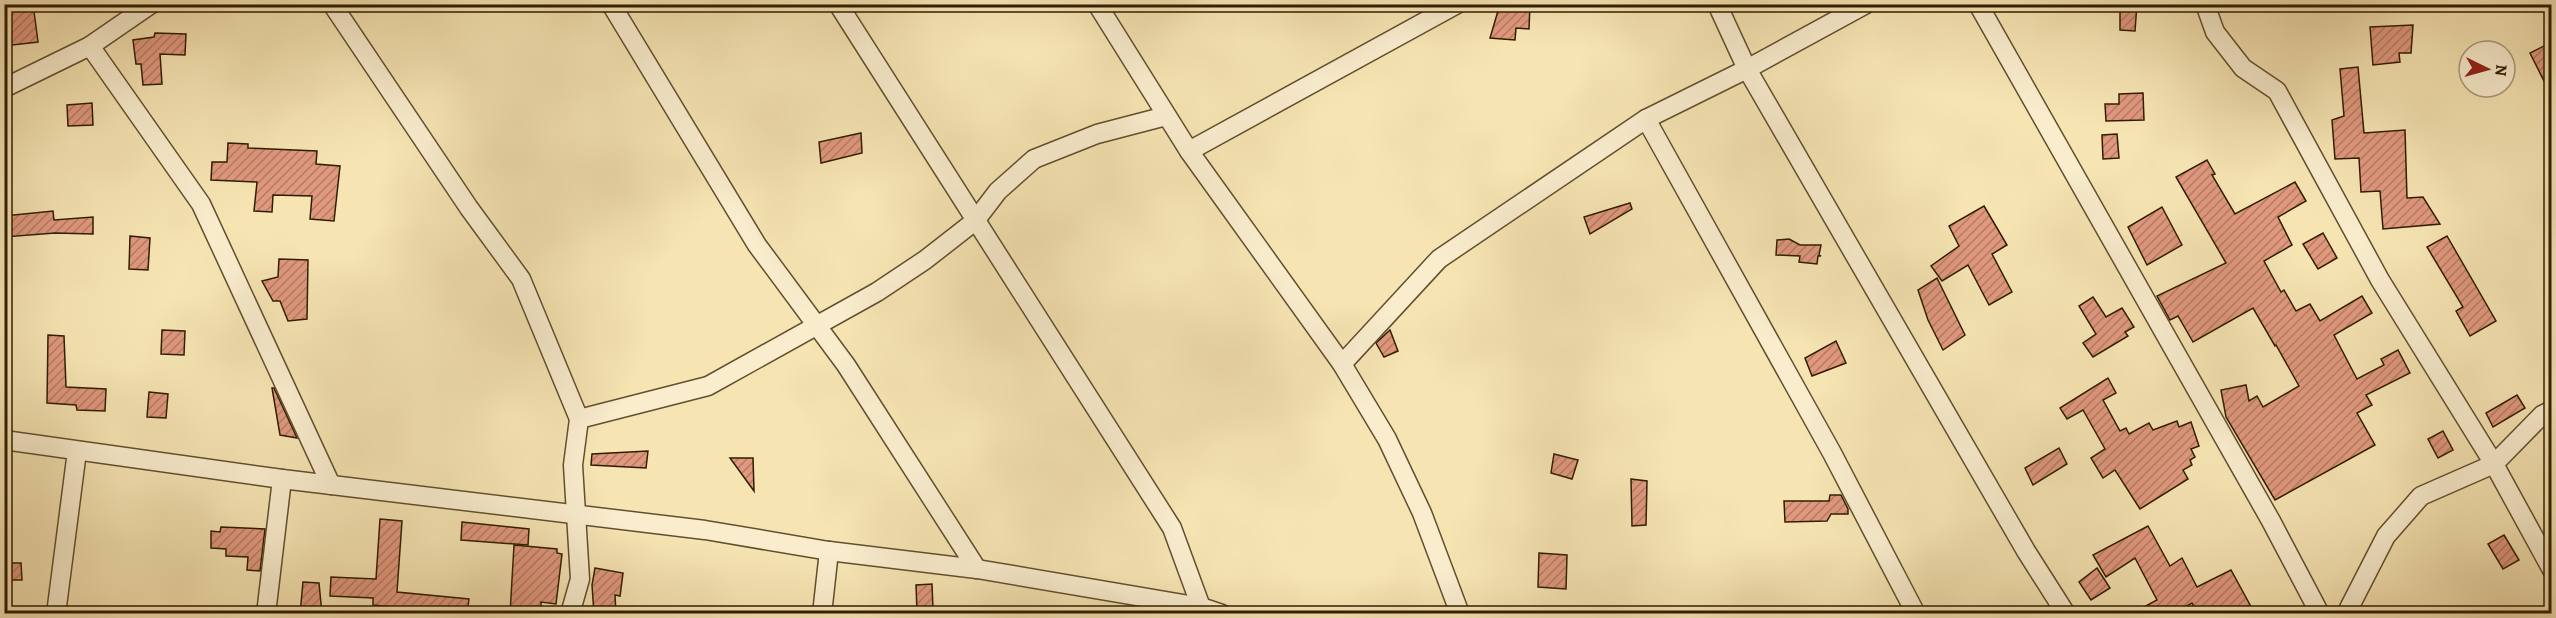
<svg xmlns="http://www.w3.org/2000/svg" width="2556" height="618" font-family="Alegreya,serif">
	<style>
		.building { fill: url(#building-hatch); stroke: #301d00; stroke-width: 1.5 }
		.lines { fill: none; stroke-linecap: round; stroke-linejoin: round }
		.street-casing { stroke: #624f2d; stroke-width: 21 }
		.street { stroke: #f9edce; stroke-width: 18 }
	</style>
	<defs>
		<pattern id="building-hatch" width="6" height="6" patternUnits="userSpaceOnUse" patternTransform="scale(1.5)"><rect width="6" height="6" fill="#e0987e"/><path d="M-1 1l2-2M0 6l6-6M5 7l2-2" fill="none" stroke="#b67b65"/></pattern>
	</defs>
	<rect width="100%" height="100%" fill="#f6e4b3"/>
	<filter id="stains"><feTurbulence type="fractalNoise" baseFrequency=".00333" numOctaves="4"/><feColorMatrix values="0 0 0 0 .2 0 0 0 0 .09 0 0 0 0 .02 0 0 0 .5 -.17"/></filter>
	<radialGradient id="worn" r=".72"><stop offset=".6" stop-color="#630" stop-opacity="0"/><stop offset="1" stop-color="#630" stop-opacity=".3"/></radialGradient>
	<g class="building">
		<path d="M4,4H33L38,42L4,46Z"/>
		<path d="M1500,4H1530L1529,29L1516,28L1515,40L1490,38Z"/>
		<path d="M2120,4H2137L2135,31L2120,30Z"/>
		<path d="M2413,25L2411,53H2399L2400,62L2373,65L2370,27Z"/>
		<path d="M155,33L186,34L185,55L160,54L162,84L143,85L141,64H136L133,40L154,37Z"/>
		<path d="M2552,42V97L2530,53Z"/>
		<path d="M2358,67L2364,133L2405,130L2407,198L2423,197L2440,224L2383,229L2380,191L2361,192L2359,158L2335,159L2332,120L2344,116L2340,69Z"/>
		<path d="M2143,93L2144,120L2106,121L2105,104H2119V94Z"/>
		<path d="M92,103L93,125L68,126L67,105Z"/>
		<path d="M861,133L862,153L821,163L819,142Z"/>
		<path d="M2117,134L2119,158L2103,159L2102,135Z"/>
		<path d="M228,143L248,144V148L317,151L316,164L340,166L334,221L310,219L312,196L273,195L272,212L254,211L257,182L211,180L212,162H227Z"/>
		<path d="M2207,160L2215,174L2212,175L2235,214L2295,182L2306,201L2278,217L2292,245L2264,261L2281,292L2284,290L2296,311L2310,304L2320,321L2362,296L2372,313L2334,335L2357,379L2384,365L2381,359L2398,350L2410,373L2366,395L2372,405L2357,413L2375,445L2275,500L2226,417L2221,390L2246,385L2249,401L2257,396L2263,407L2299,386L2276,345L2275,346L2253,308L2193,342L2178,316L2170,320L2157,296L2226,263L2176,177Z"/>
		<path d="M1630,203L1632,209L1590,234L1584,217Z"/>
		<path d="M1984,206L2007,245L1992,254L2012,292L1989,305L1968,265L1942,281L1931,266L1959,246L1949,226Z"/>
		<path d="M2162,207L2182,245L2147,265L2128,227Z"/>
		<path d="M53,211L54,220L93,217V234L55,233L4,237V216Z"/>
		<path d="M2323,233L2337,258L2318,269L2303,244Z"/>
		<path d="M130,236L150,238L148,270L129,269Z"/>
		<path d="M2447,236L2496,321L2470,336L2456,311L2463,307L2427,247Z"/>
		<path d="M1789,239L1800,245H1821L1819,255L1821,256H1818L1817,264L1799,262L1800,256L1776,255L1777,240Z"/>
		<path d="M279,259L308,260L307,319L288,321L280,301H273L262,281L278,277Z"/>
		<path d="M1937,278L1965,335L1943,350L1928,320L1918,290Z"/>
		<path d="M2093,297L2106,317L2122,308L2134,327L2125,332L2128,336L2093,357L2083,343L2096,334L2079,306Z"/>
		<path d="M162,330L185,331L184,355L161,354Z"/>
		<path d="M1390,330L1398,351L1384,357L1376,343Z"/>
		<path d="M48,335L64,336L66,387L106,389L105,411L77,410L76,405L47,403Z"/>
		<path d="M1836,341L1846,363L1812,376L1805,358Z"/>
		<path d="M2108,378L2116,393L2103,400L2120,431L2126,428L2129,434L2149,423L2153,430L2177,421L2179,427L2191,422L2199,446L2191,449L2195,457L2190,460L2192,465L2183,470L2188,479L2140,509L2115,470L2103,478L2091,458L2105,449L2083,410L2067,419L2060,408Z"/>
		<path d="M272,388H274L297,438L280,435Z"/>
		<path d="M149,392L168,394L166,418L147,417Z"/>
		<path d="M2517,395L2525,408L2493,427L2486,413Z"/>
		<path d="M2443,431L2453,450L2438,458L2428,439Z"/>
		<path d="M2059,448L2067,464L2033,485L2025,468Z"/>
		<path d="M648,451L646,468L591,465L592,454Z"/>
		<path d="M1554,454L1578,460L1572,479L1551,473Z"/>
		<path d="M730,458H753L754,491Z"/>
		<path d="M1631,479L1647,481L1646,525L1632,526Z"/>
		<path d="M1830,495H1841L1848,509V514H1831L1827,521L1785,522L1784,501H1829Z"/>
		<path d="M380,519L402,521L397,592L469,599L467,614L373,605V598L330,596L331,577L376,579Z"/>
		<path d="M462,522L529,529L528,545L461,540Z"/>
		<path d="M2148,526L2170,566L2182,558L2197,587L2231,570L2255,614H2198L2192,603L2173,614H2131L2157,600L2135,558L2106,577L2093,555Z"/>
		<path d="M221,527L265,529L260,571L247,570L248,557L226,556V549L211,548V531L220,532Z"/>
		<path d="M2504,535L2519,560L2503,569L2488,544Z"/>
		<path d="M514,545L557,549V553L562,554L556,604L541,602V614H510Z"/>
		<path d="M1539,553L1567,555L1566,589L1538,587Z"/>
		<path d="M4,563H21L22,580H4Z"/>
		<path d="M595,568L623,573L620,596L615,595L616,614H594L592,585Z"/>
		<path d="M2097,568L2110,588L2091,600L2079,582Z"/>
		<path d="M303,582L319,583L322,614H300Z"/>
		<path d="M932,584L933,609L917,611L916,585Z"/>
	</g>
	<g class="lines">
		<defs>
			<g id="street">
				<path d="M332,4L469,208L521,279L579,419L573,465L580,579L570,614"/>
				<path d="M611,4L757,245L846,365L977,569"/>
				<path d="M838,4L1172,528L1201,607"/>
				<path d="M1097,4L1189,151L1342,364L1387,439L1422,513L1460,614"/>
				<path d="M1717,4L1747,69L2026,551L2066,614"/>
				<path d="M1978,4L2271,521L2320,614"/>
				<path d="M2205,4L2215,32L2243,68L2277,91L2380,280L2494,464L2552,570"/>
				<path d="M90,46L201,204L331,485"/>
				<path d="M4,88L90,46L151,4"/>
				<path d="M1646,119L1832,453L1916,614"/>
				<path d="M1189,151L1457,4"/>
				<path d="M1342,364L1439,259L1646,119L1747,69L1866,4"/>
				<path d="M579,419L708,386L877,292L925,260L975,221L998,191L1034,159L1097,134L1166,116"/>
				<path d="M4,440L282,479L705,530L829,551L977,569L1201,607L1222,614"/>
				<path d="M56,614L77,451"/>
				<path d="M266,614L282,479"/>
				<path d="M822,614L829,551"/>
				<path d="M2346,614L2386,536L2421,496L2494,464L2542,415L2552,410"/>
			</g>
		</defs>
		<use href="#street" class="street-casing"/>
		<use href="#street" class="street"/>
	</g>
	<rect width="2556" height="618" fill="none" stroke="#f6e4b3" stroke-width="24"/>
	<rect x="6" y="6" width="2544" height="606" fill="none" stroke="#301d00" stroke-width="3"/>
	<rect x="12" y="12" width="2532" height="594" fill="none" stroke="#301d00" stroke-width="1.5"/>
	<g transform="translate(2487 69) rotate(95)"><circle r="28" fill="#f9edce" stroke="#a99a7c" stroke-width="1.5"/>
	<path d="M0-4.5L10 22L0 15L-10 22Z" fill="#8f2418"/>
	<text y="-9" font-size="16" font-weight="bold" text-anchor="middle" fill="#301d00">N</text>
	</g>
	<rect width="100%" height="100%" filter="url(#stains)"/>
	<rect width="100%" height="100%" fill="url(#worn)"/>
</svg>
